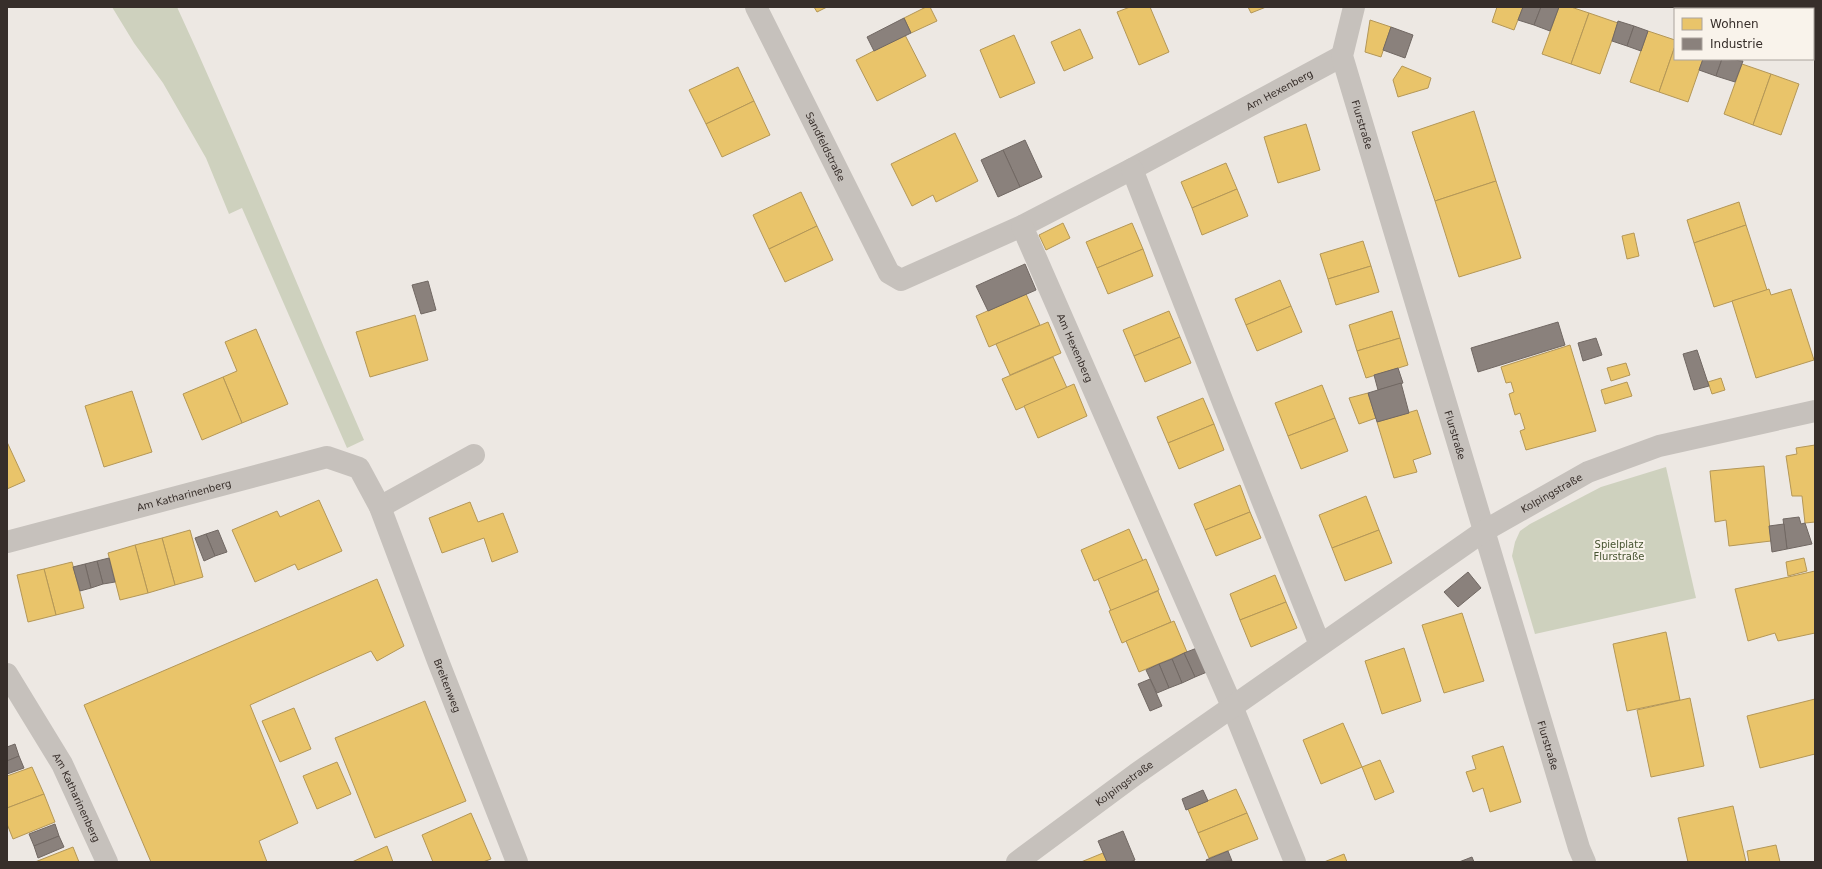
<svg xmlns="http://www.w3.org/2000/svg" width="1822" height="869" font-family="'DejaVu Sans',sans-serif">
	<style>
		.green { fill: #ced1be }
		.homes { fill: #e9c46a; stroke: #b49757 }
		.industry { fill: #8a817c; stroke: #716863 }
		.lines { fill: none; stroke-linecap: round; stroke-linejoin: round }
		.minor { stroke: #c6c1bc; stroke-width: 22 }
		.labels { text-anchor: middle; stroke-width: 4; stroke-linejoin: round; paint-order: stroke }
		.street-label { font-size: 10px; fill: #372e2a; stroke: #f9f3eb }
		.park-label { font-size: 10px; fill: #465330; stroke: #f9f3eb }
	</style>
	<rect width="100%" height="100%" fill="#ede8e3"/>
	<g class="green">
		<path d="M112,7H177C243,150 301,296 364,440L347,448L242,208L229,214L206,158L163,83L134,43Z"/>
		<path d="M1666,467L1696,598L1535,634L1512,556L1515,542L1520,531L1530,524L1601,487Z"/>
	</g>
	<g class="homes">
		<path d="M814,7H827L817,12Z"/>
		<path d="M926,7H930L937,21L911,33L904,18Z"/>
		<path d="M1130,7H1150L1169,52L1139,65L1117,12Z"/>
		<path d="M1248,7H1266L1251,13Z"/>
		<path d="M1497,7H1523L1514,30L1492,22Z"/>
		<path d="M1559,7H1571L1589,13L1571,64L1542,54Z"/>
		<path d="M1589,13L1618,23L1600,74L1571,64Z"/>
		<path d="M1370,20L1391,27L1381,57L1365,52Z"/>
		<path d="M1080,29L1093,58L1064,71L1051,42Z"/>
		<path d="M1648,31L1675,40V46L1659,92L1630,82Z"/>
		<path d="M905,35L926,76L877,101L856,60Z"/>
		<path d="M1014,35L1035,83L1000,98L980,50Z"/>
		<path d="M1675,46V59H1703L1688,102L1659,92Z"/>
		<path d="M1742,64L1771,74L1753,125L1724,114Z"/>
		<path d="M1402,66L1431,78L1428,88L1398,97L1393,80Z"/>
		<path d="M738,67L754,101L706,124L689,90Z"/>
		<path d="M1771,74L1799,84L1781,135L1753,125Z"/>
		<path d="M754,101L770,135L722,157L706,124Z"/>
		<path d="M1474,111L1496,181L1435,201L1412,132Z"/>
		<path d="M1306,124L1320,170L1278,183L1264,137Z"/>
		<path d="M955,133L978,181L936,202L933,195L912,206L891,164Z"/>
		<path d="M1226,163L1237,189L1192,208L1181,182Z"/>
		<path d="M1496,181L1521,258L1459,277L1435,201Z"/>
		<path d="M1237,189L1248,216L1202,235L1192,208Z"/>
		<path d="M801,192L817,226L769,249L753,215Z"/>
		<path d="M1739,202L1746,225L1694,243L1687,220Z"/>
		<path d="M1063,223L1070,238L1046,250L1039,235Z"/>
		<path d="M1132,223L1143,249L1097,268L1086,242Z"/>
		<path d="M1746,225L1767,290L1714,307L1694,243Z"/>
		<path d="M817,226L833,260L785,282L769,249Z"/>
		<path d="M1634,233L1639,256L1627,259L1622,236Z"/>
		<path d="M1363,241L1371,266L1328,279L1320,254Z"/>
		<path d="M1143,249L1153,276L1108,294L1097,268Z"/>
		<path d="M1371,266L1379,292L1336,305L1328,279Z"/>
		<path d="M1280,280L1291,306L1246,325L1235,299Z"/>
		<path d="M1769,289L1771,295L1791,289L1814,360L1756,378L1732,301Z"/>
		<path d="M1026,294L1040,325L989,347L976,316Z"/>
		<path d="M1291,306L1302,332L1257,351L1246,325Z"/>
		<path d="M1169,311L1180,337L1134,356L1123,330Z"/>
		<path d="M1392,311L1400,338L1357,351L1349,325Z"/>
		<path d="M415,315L428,360L370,377L356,332Z"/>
		<path d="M1048,322L1061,353L1010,375L996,344Z"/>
		<path d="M256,329L288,404L242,423L223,377L237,371L225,342Z"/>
		<path d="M1180,337L1191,363L1145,382L1134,356Z"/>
		<path d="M1400,338L1408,365L1366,378L1357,351Z"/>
		<path d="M1570,345L1596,431L1526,450L1520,431L1525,429L1520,413L1515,415L1509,394L1514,392L1511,382L1506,383L1501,367Z"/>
		<path d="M1053,357L1067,388L1016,410L1002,379Z"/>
		<path d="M1626,363L1630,375L1611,381L1607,368Z"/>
		<path d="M223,377L242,423L202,440L183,394Z"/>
		<path d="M1721,378L1725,390L1712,394L1708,382Z"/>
		<path d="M1627,382L1632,396L1605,404L1601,390Z"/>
		<path d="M1074,384L1087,416L1038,438L1024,406Z"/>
		<path d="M1322,385L1335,418L1288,436L1275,403Z"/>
		<path d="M132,391L152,452L104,467L85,406Z"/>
		<path d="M1368,393L1376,418L1359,424L1349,398Z"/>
		<path d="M1203,398L1214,424L1168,443L1157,417Z"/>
		<path d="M1417,410L1431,454L1413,460L1417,472L1394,478L1377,422Z"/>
		<path d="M1335,418L1348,451L1301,469L1288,436Z"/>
		<path d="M1214,424L1224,450L1179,469L1168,443Z"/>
		<path d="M7,442L25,481L7,489Z"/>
		<path d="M1815,445V522L1805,523L1802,496H1792L1786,456L1797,454L1796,448Z"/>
		<path d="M1764,466L1771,541L1729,546L1726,520L1715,522L1710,471Z"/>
		<path d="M1240,485L1250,512L1205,530L1194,504Z"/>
		<path d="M1366,496L1379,530L1332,548L1319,515Z"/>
		<path d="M319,500L342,551L298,570L295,564L255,582L232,530L277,511L280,517Z"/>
		<path d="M470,502L478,522L503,513L518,552L492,562L484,538L442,553L429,518Z"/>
		<path d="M1250,512L1261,538L1216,556L1205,530Z"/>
		<path d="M1129,529L1143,561L1094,581L1081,550Z"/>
		<path d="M190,530L203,577L175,585L162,538Z"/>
		<path d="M1379,530L1392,563L1345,581L1332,548Z"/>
		<path d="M162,538L175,585L148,593L135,545Z"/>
		<path d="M135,545L148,593L120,600L108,553Z"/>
		<path d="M1804,558L1807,571L1788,576L1786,562Z"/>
		<path d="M1146,559L1159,590L1111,611L1098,579Z"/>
		<path d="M72,562L84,608L56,615L44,569Z"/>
		<path d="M44,569L56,615L28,622L17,575Z"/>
		<path d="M1815,571V633L1778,641L1775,633L1748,641L1735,589Z"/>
		<path d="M1275,575L1286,602L1240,620L1230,594Z"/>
		<path d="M377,579L404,646L377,661L371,651L250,705L298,823L259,841L267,862H151L84,705Z"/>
		<path d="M1158,591L1171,622L1122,643L1109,611Z"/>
		<path d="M1286,602L1297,628L1251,647L1240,620Z"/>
		<path d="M1462,613L1484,681L1444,693L1422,625Z"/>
		<path d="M1174,621L1187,652L1139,672L1126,641Z"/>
		<path d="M1666,632L1680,700L1627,711L1613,644Z"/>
		<path d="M1404,648L1421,701L1382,714L1365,661Z"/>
		<path d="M1690,698L1704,766L1651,777L1637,710Z"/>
		<path d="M1815,699V754L1760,768L1747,716Z"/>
		<path d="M425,701L466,801L375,838L335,738Z"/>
		<path d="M294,708L311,749L280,762L262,721Z"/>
		<path d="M1343,723L1362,767L1321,784L1303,740Z"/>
		<path d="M1503,746L1521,802L1490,812L1483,788L1473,792L1466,772L1476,769L1472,756Z"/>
		<path d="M1380,760L1394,792L1375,800L1362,767Z"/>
		<path d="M337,762L351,794L317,809L303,776Z"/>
		<path d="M32,767L44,794L7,808V776Z"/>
		<path d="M1236,789L1247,813L1198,833L1188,809Z"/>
		<path d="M44,794L55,822L13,839L7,824V808Z"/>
		<path d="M1733,806L1746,862H1688L1678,818Z"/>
		<path d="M471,813L491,859L483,862H433L422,835Z"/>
		<path d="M1247,813L1258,839L1209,858L1198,833Z"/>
		<path d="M1776,845L1780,862H1749L1747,851Z"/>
		<path d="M387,846L393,862H352Z"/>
		<path d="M73,847L79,862H35Z"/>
		<path d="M1103,853L1107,862H1081Z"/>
		<path d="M1344,854L1347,862H1324Z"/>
	</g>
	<g class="industry">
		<path d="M1523,7H1541L1534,25L1518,20Z"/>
		<path d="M1541,7H1559L1550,31L1534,25Z"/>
		<path d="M904,18L911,33L874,51L867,37Z"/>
		<path d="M1618,21L1634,26L1627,46L1612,41Z"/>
		<path d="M1634,26L1648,31L1641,51L1627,46Z"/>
		<path d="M1391,27L1413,35L1405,58L1383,50Z"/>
		<path d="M1703,59H1722L1716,76L1699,70Z"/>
		<path d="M1722,59L1743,61L1735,82L1716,76Z"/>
		<path d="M1025,140L1042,177L1020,187L1003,150Z"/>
		<path d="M1003,150L1020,187L998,197L981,160Z"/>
		<path d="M1025,264L1036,290L988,311L976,286Z"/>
		<path d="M428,281L436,310L421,314L412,285Z"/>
		<path d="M1558,322L1565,345L1478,372L1471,348Z"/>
		<path d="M1596,338L1602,355L1583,361L1578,343Z"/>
		<path d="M1697,350L1709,386L1694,390L1683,354Z"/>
		<path d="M1398,368L1403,383L1378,390L1374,375Z"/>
		<path d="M1401,383L1409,413L1377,422L1368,393Z"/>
		<path d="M1799,517L1801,524L1805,523L1812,544L1787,549L1783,519Z"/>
		<path d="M1784,524L1787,549L1772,552L1769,526Z"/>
		<path d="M218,530L227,552L215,556L206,534Z"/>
		<path d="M206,534L215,556L204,561L195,538Z"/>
		<path d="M109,558L115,582L103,584L97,561Z"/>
		<path d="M97,561L103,584L91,588L85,564Z"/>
		<path d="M85,564L91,588L80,591L73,567Z"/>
		<path d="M1468,572L1481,588L1458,607L1444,592Z"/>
		<path d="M1197,648L1207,672L1195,677L1184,653Z"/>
		<path d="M1184,653L1195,677L1182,683L1172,659Z"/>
		<path d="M1172,659L1182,683L1169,688L1159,664Z"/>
		<path d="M1159,664L1169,688L1157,693L1146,670Z"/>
		<path d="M1150,679L1162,706L1150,711L1138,684Z"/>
		<path d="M15,744L19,756L7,761V747Z"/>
		<path d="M19,756L24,768L7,774V761Z"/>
		<path d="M1203,790L1208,801L1186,810L1182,799Z"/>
		<path d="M55,824L59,836L34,846L29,834Z"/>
		<path d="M1123,831L1135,860L1130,862H1107L1098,841Z"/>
		<path d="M59,836L64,847L38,858L34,846Z"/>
		<path d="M1228,851L1232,861L1207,862L1206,860Z"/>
		<path d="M1472,857L1474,862H1459Z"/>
	</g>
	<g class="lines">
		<g class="minor">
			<path id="s1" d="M756,7L889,273L901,280L1022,226L1132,169L1342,56"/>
			<path id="s2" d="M1354,7L1342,56L1579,848L1585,862"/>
			<path d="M1711,7L1718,9"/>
			<path d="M1813,35L1815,36"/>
			<path d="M1132,169L1224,405L1320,645"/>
			<path id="s3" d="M1022,226L1232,706L1295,862"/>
			<path d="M380,507L474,455"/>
			<path id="s4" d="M7,542L327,457L359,468L380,507L438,661L517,862"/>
			<path id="s5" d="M7,674L62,764L107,862"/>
			<path id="s6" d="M1017,862L1136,774L1484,531L1588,472L1659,446L1815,411"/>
		</g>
	</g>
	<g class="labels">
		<g class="street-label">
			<text dy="4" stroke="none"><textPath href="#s1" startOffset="735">Am Hexenberg</textPath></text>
			<text dy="4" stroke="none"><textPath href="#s2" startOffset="122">Flurstraße</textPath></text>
			<text dy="4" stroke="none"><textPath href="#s1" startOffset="156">Sandfeldstraße</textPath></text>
			<text dy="4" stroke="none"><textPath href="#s3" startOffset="133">Am Hexenberg</textPath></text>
			<text dy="4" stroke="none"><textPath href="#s2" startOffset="446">Flurstraße</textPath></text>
			<text dy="4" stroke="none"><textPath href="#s6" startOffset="650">Kolpingstraße</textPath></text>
			<text dy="4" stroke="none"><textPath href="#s4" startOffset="183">Am Katharinenberg</textPath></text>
			<text dy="4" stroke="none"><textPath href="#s4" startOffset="600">Breitenweg</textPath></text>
			<text dy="4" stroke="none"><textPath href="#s2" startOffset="770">Flurstraße</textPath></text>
			<text dy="4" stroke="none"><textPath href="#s6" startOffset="133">Kolpingstraße</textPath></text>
			<text dy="4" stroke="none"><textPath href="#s5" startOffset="142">Am Katharinenberg</textPath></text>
		</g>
		<g class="park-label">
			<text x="1619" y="548">Spielplatz<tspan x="1619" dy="12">Flurstraße</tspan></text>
		</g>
	</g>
	<rect width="1822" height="869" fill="none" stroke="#372e2a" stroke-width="16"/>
	<rect x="1674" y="8" width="140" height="52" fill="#f9f3eb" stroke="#aba49e"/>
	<rect x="1682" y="18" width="20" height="12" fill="#e9c46a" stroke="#aba49e"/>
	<text x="1710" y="28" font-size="12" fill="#372e2a">Wohnen</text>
	<rect x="1682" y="38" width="20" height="12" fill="#8a817c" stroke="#aba49e"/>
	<text x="1710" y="48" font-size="12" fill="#372e2a">Industrie</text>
</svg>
